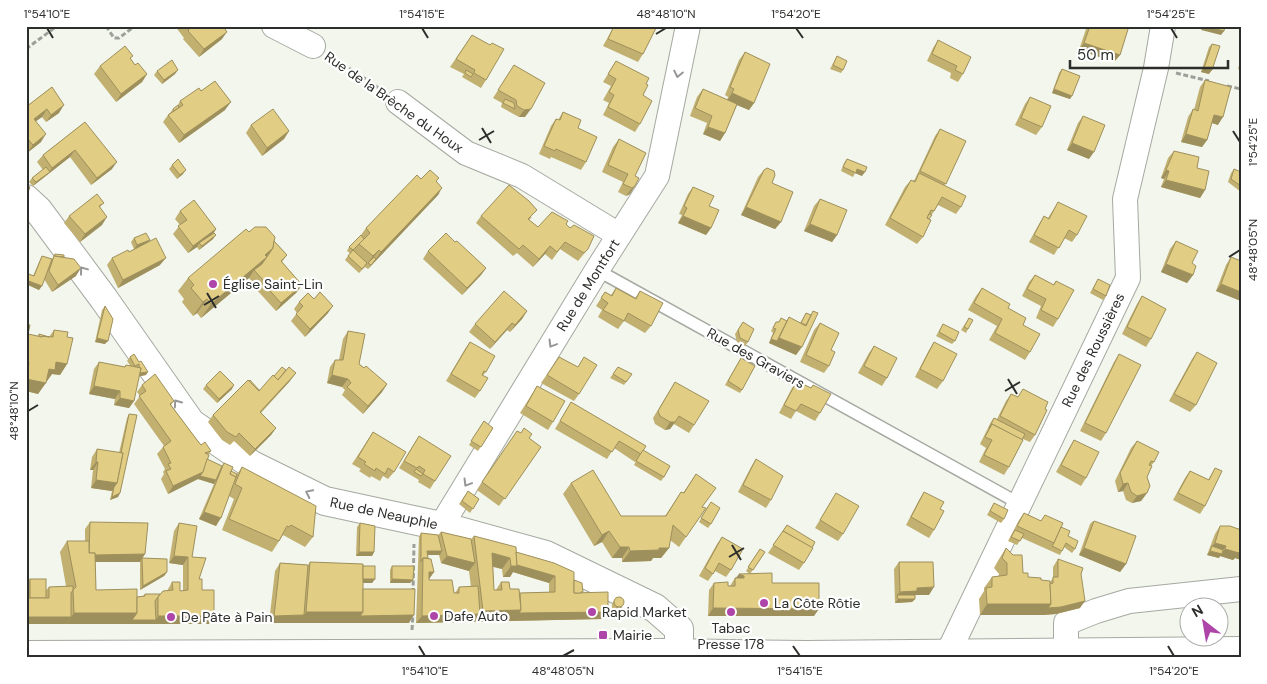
<svg xmlns="http://www.w3.org/2000/svg" width="1267" height="684" font-family="'DM Sans',sans-serif">
	<style>
		.lines { fill: none; stroke-linecap: round; stroke-linejoin: round }
		.lane-casing { stroke: #a5a9a1; stroke-width: 14 }
		.street-casing { stroke: #a5a9a1; stroke-width: 26 }
		.secondary-casing { stroke: #a5a9a1; stroke-width: 30 }
		.primary-casing { stroke: #a5a9a1; stroke-width: 30 }
		.path { stroke: #9da09a; stroke-width: 3; stroke-dasharray: 5 2.5; stroke-linecap: butt }
		.lane { stroke: #fff; stroke-width: 11 }
		.street { stroke: #fff; stroke-width: 24 }
		.secondary { stroke: #fff; stroke-width: 28 }
		.primary { stroke: #fff; stroke-width: 28 }
		.wall { fill: #c2b071; fill-rule: evenodd }
		.shaded-wall { fill: #9e905c }
		.building { fill: #e1cd83; stroke: #9e905c }
		.oneway { stroke: #969695 }
		.ticks { fill: none; stroke: #2c2e2b; stroke-width: 2 }
		.poi-dot { fill: #ae45a8; stroke: #fff; stroke-width: 2 }
		.labels { text-anchor: middle; stroke-width: 4.5; stroke-linejoin: round; paint-order: stroke }
		.street-label { font-size: 14px; fill: #2c2e2b; stroke: #fff }
		.poi-label { font-size: 14px; fill: #2c2e2b; stroke: #fff; text-anchor: start }
		.neatline { fill: none; stroke: #2c2e2b; stroke-width: 2 }
		.ticks-label { font-size: 12px; text-anchor: middle; fill: #2c2e2b }
	</style>
	<rect width="100%" height="100%" fill="#f2f6ed"/>
	<g class="lines">
		<defs>
			<path id="lane" d="M597,270L1020,504"/>
			<g id="street">
				<path d="M274,26L313,46"/>
				<path d="M398,102L466,153L522,176L619,235"/>
				<path d="M441,526L597,270L657,176L688,26"/>
				<path d="M948,653L1128,278L1125,199L1156,68L1163,26"/>
				<path d="M1066,653V623L1096,611L1129,601L1241,589"/>
			</g>
			<path id="secondary" d="M26,199L38,210L104,299L191,423L252,465L325,501L441,526L546,555L655,608L679,629V654"/>
			<path id="primary" d="M26,655L663,653L806,655L1241,651"/>
		</defs>
		<use href="#lane" class="lane-casing"/>
		<use href="#street" class="street-casing"/>
		<use href="#secondary" class="secondary-casing"/>
		<use href="#primary" class="primary-casing"/>
		<g class="path">
			<path d="M106,26L114,38H119L135,26"/>
			<path d="M26,49L57,26"/>
			<path d="M330,56L369,81L381,90"/>
			<path d="M1176,73L1209,81"/>
			<path d="M1227,86L1241,89"/>
			<path d="M413,593L414,544"/>
			<path d="M412,630L413,614"/>
		</g>
		<use href="#lane" class="lane"/>
		<use href="#street" class="street"/>
		<use href="#secondary" class="secondary"/>
		<use href="#primary" class="primary"/>
	</g>
	<g class="wall">
		<path d="M175,26H223L222,39L199,57L183,39L184,38Z"/>
		<path d="M614,26H657L643,54L638,62L603,46Z"/>
		<path d="M1087,26H1129L1120,55L1114,62L1079,50Z"/>
		<path d="M472,35L486,80L481,88L462,77L464,74L450,67Z"/>
		<path d="M938,40L963,74L958,82L950,78L951,73L927,61L933,48Z"/>
		<path d="M1212,44L1209,74L1201,72L1209,47Z"/>
		<path d="M745,52L754,103L749,110L737,105L725,133L720,141L703,134L707,123L690,116L697,97L703,89L727,100L728,97L725,95L739,60Z"/>
		<path d="M837,56L843,70L841,73L830,69Z"/>
		<path d="M1241,58V70L1238,69Z"/>
		<path d="M131,59L135,65L147,74L142,82L116,102L94,74L100,66Z"/>
		<path d="M616,61L646,84L643,95L640,124L635,132L603,115L609,103L603,100L611,86L603,82Z"/>
		<path d="M514,65L525,117H519L501,107L502,103L493,98Z"/>
		<path d="M1062,69L1070,99L1052,93L1059,73Z"/>
		<path d="M157,71L175,74L162,84L154,75Z"/>
		<path d="M1205,80L1218,125L1212,123L1207,140L1202,147L1181,142L1188,117L1193,109L1194,110L1200,87Z"/>
		<path d="M52,87L59,113L46,122L42,117L36,121L41,142L27,153L26,152V107Z"/>
		<path d="M199,90H203L225,110L179,143L163,122L168,115L170,113L173,109L178,105L180,101Z"/>
		<path d="M1030,97L1042,127L1036,135L1015,125L1025,104Z"/>
		<path d="M563,112L578,128L586,162L581,170L551,157L550,159L539,154L551,126L556,119L558,120Z"/>
		<path d="M1083,116L1089,159L1067,150L1078,123Z"/>
		<path d="M85,122L112,169L91,185L70,157L33,186L29,182L32,178L43,170L37,162L43,155Z"/>
		<path d="M251,125L289,131L284,139L262,156L246,133Z"/>
		<path d="M940,129L946,184L944,185L961,207L956,214L938,205L929,219L923,237L917,244L885,225L905,187L911,180L913,181L915,179L935,136Z"/>
		<path d="M619,139L635,176L630,194L626,196L618,192L623,182L602,172L613,147Z"/>
		<path d="M1174,151L1197,168L1205,190L1200,198L1161,187L1164,179L1161,178L1168,158Z"/>
		<path d="M847,159L862,176L855,173L853,177L841,171L844,163Z"/>
		<path d="M172,165L183,174L177,179L169,169Z"/>
		<path d="M1234,169L1241,172V192L1228,182L1231,173Z"/>
		<path d="M764,170L772,183L781,222L775,229L741,215L758,177Z"/>
		<path d="M421,179L436,181L440,191L438,195L368,269L365,267L359,273L345,260L350,253L347,251L349,247L361,235L366,228Z"/>
		<path d="M693,187L709,206L711,228L706,235L678,223L682,215L679,214L688,194Z"/>
		<path d="M820,199L837,235L832,242L804,231L814,206Z"/>
		<path d="M1058,202L1077,235L1072,242L1064,238L1054,255L1029,242L1039,224L1044,216L1048,218Z"/>
		<path d="M104,203L100,207L102,225L80,242L64,223L69,216Z"/>
		<path d="M180,211L216,229L214,233L213,239L199,250L197,247L188,253L173,234L180,225L175,219Z"/>
		<path d="M481,216L532,217L529,220L538,227L566,224L588,249L578,261L560,249L552,260L545,254L533,267L517,253L513,256L476,223Z"/>
		<path d="M249,232L274,241L287,255L282,262L302,285L296,293L276,311L256,289L257,288L249,278L201,318L197,313L193,316L182,302L184,299L178,291L188,278Z"/>
		<path d="M134,238L150,240L148,242L160,265L118,288L107,265L112,258L129,252L134,249L131,242Z"/>
		<path d="M1176,241L1192,263L1193,275L1187,283L1161,272L1170,249Z"/>
		<path d="M455,242L486,268L481,275L462,295L423,259L428,251Z"/>
		<path d="M55,254L64,257L76,276L52,292L44,279L39,290L26,284V273L33,276L40,260L42,256L52,259Z"/>
		<path d="M1231,257L1241,261V301L1216,291L1226,265Z"/>
		<path d="M1035,275L1053,285L1056,281L1058,319L1053,327L1036,318L1041,306L1022,296L1029,282Z"/>
		<path d="M1098,279L1106,296L1103,300L1090,293Z"/>
		<path d="M616,288L635,298L640,291L651,326L645,333L624,321L618,329L598,317L602,310L596,306L605,292L611,295Z"/>
		<path d="M982,288L1008,308L1030,352L1025,360L989,340L997,326L968,310L976,296Z"/>
		<path d="M1142,296L1151,339L1146,347L1122,334L1137,304Z"/>
		<path d="M299,302L328,313L305,337L291,321L297,313L294,309Z"/>
		<path d="M105,306V344L95,342L102,310Z"/>
		<path d="M527,311L522,319L510,332L507,330L490,349L469,332L475,324Z"/>
		<path d="M813,311L796,355L769,343L773,333L771,331L776,322L787,321L789,317L800,323L806,313L811,315Z"/>
		<path d="M969,318L968,329L966,333L961,330Z"/>
		<path d="M743,322L748,342L745,346L737,342L735,334Z"/>
		<path d="M820,323L831,350L829,366L824,373L800,362L814,330Z"/>
		<path d="M26,324L28,334L38,336L39,334L49,337L54,330L67,337V364L60,375L52,374L47,381H46L38,394L26,391Z"/>
		<path d="M943,324L955,341L952,344L936,336Z"/>
		<path d="M348,331L359,364L387,384L382,392L363,414L342,395L345,390L342,387L327,383L330,367L335,360H339L343,339Z"/>
		<path d="M470,342L486,372L483,375L480,391L475,398L446,381L465,349Z"/>
		<path d="M934,342L943,381L937,389L915,377L929,350Z"/>
		<path d="M874,346L887,378L882,386L858,373L869,353Z"/>
		<path d="M1197,352L1196,405L1190,412L1169,401L1192,359Z"/>
		<path d="M134,354L146,375L139,376L134,401L129,408L114,405L115,399L89,394L94,369L99,362L124,367L126,365H130L127,361L130,357Z"/>
		<path d="M1119,354L1106,433L1101,441L1080,431L1114,362Z"/>
		<path d="M559,357L577,367L579,394L574,401L541,383Z"/>
		<path d="M741,358L742,390L740,393L725,385Z"/>
		<path d="M618,367L632,374L624,385L610,378Z"/>
		<path d="M290,381L261,413L276,428L271,435L250,456L234,441L230,445L222,440L208,422L213,415L259,390Z"/>
		<path d="M797,381L811,388L813,385L820,413L815,421L796,411L791,419L779,413L792,388Z"/>
		<path d="M675,382L694,425L689,433L674,424L670,429L665,430L655,424L653,418Z"/>
		<path d="M142,385L174,401L171,405L197,440L201,445L211,451L208,455L207,459L222,466L224,463L231,471L237,474L242,467L313,537L305,547L283,535L272,552L222,530L234,499L229,496L216,526L199,519L214,484L198,479L168,494L161,479L164,474L163,472L165,469L157,454L164,446L134,404L140,396L137,392Z"/>
		<path d="M206,385L232,389L217,403L203,389Z"/>
		<path d="M537,386L553,422L548,430L520,413Z"/>
		<path d="M1011,394L1035,435L1030,442L1023,439L1009,467L1004,475L979,462L986,448L980,444L991,422L994,418L997,419L1006,401Z"/>
		<path d="M571,402L643,450L664,477L661,481L634,465L637,459L635,462L614,448L607,459L555,429Z"/>
		<path d="M129,414L120,493L118,497L110,500L112,491L91,488L93,470H90L92,457L97,449L119,453L127,418Z"/>
		<path d="M484,421L493,428L478,451L469,445Z"/>
		<path d="M517,431L541,447L499,506L477,490Z"/>
		<path d="M373,432L394,472L388,479L383,476L380,481L371,476L370,478L359,471L361,469L352,464Z"/>
		<path d="M419,436L435,481L430,489L418,482L420,478L419,480L399,468Z"/>
		<path d="M1074,440L1086,478L1081,486L1056,472L1069,448Z"/>
		<path d="M1137,441L1154,462L1151,466L1147,477V493L1141,501L1132,503L1126,500L1123,491L1118,492L1115,481L1131,448Z"/>
		<path d="M756,459L771,500L766,508L738,492L751,467Z"/>
		<path d="M1215,468L1205,506L1200,514L1173,500L1185,478L1190,471L1208,480Z"/>
		<path d="M696,474L702,507L706,508L679,547L670,540L669,548L661,558H653L651,561L622,562V558H612L602,542L594,546L563,494L571,483L621,516H665L681,492L683,493Z"/>
		<path d="M468,491L479,499L470,513L459,504Z"/>
		<path d="M924,492L940,509L934,530L929,538L906,525L919,500Z"/>
		<path d="M836,493L843,534L838,541L815,528Z"/>
		<path d="M994,503L1004,519L1001,523L987,515Z"/>
		<path d="M708,506L711,524L708,528L699,522Z"/>
		<path d="M1024,513L1041,521L1045,515L1061,527L1068,536L1075,549L1072,553L1064,547L1060,555L1022,538L1017,545L1008,541L1019,520Z"/>
		<path d="M1093,521L1126,564L1120,572L1079,555L1090,524Z"/>
		<path d="M90,522L142,558L167,572L164,576L140,590V562H95L96,590L137,597L143,596L145,594H160L167,591L172,582L180,591H183V565L169,563L174,531L179,523L192,557L199,579L209,624H26L27,583L30,579L46,590L49,587L66,586L60,552L67,541H85V529Z"/>
		<path d="M360,523L374,552L372,556H356L357,527Z"/>
		<path d="M787,525L804,563L799,570L768,553Z"/>
		<path d="M1220,526L1241,529V560L1235,558L1233,560L1220,556L1219,558L1207,555L1215,534Z"/>
		<path d="M441,532L471,539L474,536L516,552L574,580L582,593L602,619L416,623L419,537L421,533L438,535ZM427,555H439L441,563L469,571L471,587H459L455,593H454L429,580V579L434,572L428,558ZM493,567L502,569L503,577H510L513,572L549,583V592L520,593L510,589L501,582L496,590H494Z"/>
		<path d="M722,537L731,570L726,577L715,571L708,581L699,576L717,544Z"/>
		<path d="M1006,548L1023,573L1028,577L1050,582L1053,578V567L1058,559L1081,574L1080,608L1056,614L1043,615H980L979,599L984,591V588L992,577L999,576V574L994,568L999,559Z"/>
		<path d="M760,549L765,552L750,574L772,583L814,616H708L709,590L714,583L730,586L735,578L750,574L746,571Z"/>
		<path d="M310,562L363,566L375,579L372,583H363V589L409,623H269L275,571L280,563L308,565Z"/>
		<path d="M899,562L929,595H915V599L912,602L895,603L894,569Z"/>
		<path d="M392,566L413,580L410,583H390V570Z"/>
		<path d="M616,597L624,604L618,611H615L612,608V604Z"/>
	</g>
	<g class="shaded-wall">
		<path d="M1203,26H1205L1224,31L1221,35L1201,30Z"/>
		<path d="M227,32L222,39L199,57L204,49Z"/>
		<path d="M1084,43L1120,55L1114,62L1079,50Z"/>
		<path d="M1204,68L1212,70L1209,74L1201,72Z"/>
		<path d="M178,70L175,74L162,84L164,80Z"/>
		<path d="M147,74L142,82L116,102L121,94Z"/>
		<path d="M1054,89L1072,96L1070,99L1052,93Z"/>
		<path d="M732,93L754,103L749,110L727,101Z"/>
		<path d="M231,102L225,110L179,143L184,135Z"/>
		<path d="M64,105L59,113L46,122L51,115Z"/>
		<path d="M47,109L42,117L29,126L34,119Z"/>
		<path d="M531,109L525,117H519L524,110Z"/>
		<path d="M1214,115L1223,117L1218,125L1209,122Z"/>
		<path d="M708,127L725,133L720,141L703,134Z"/>
		<path d="M289,131L284,139L262,156L267,148Z"/>
		<path d="M46,134L41,142L27,153L33,145Z"/>
		<path d="M1186,134L1207,140L1202,147L1181,142Z"/>
		<path d="M1072,143L1094,152L1089,159L1067,150Z"/>
		<path d="M75,150L70,157L47,175L52,168Z"/>
		<path d="M117,162L112,169L91,185L97,178Z"/>
		<path d="M857,169L865,172L862,176L855,173Z"/>
		<path d="M186,170L183,174L177,179L180,175Z"/>
		<path d="M1166,170L1169,171L1164,179L1161,178Z"/>
		<path d="M50,172L47,175L33,186L36,182Z"/>
		<path d="M1166,180L1205,190L1200,198L1161,187Z"/>
		<path d="M635,186L630,194L626,196L632,188Z"/>
		<path d="M442,188L438,194L441,191L438,195L368,269L381,252Z"/>
		<path d="M746,207L781,222L775,229L741,215Z"/>
		<path d="M683,216L711,228L706,235L678,223Z"/>
		<path d="M107,217L102,225L80,242L85,234Z"/>
		<path d="M810,224L837,235L832,242L804,231Z"/>
		<path d="M216,229L211,236L199,243L197,247L188,253L193,246Z"/>
		<path d="M216,235L213,239L199,250L202,246Z"/>
		<path d="M150,240L147,243L134,249L137,245Z"/>
		<path d="M550,246L545,254L533,267L539,259Z"/>
		<path d="M273,248L256,272L254,270L249,278L201,318L211,304Z"/>
		<path d="M379,250L371,261L368,263L365,267L373,256Z"/>
		<path d="M166,258L160,265L118,288L123,280Z"/>
		<path d="M1166,264L1193,275L1187,283L1161,272Z"/>
		<path d="M81,268L76,276L52,292L58,285Z"/>
		<path d="M486,268L481,275L462,295L467,288Z"/>
		<path d="M26,280L42,286L39,290L26,284Z"/>
		<path d="M1221,284L1241,292V301L1216,291Z"/>
		<path d="M302,285L296,293L276,311L281,303Z"/>
		<path d="M207,299L197,313L193,316L203,302Z"/>
		<path d="M333,306L328,313L305,337L310,329Z"/>
		<path d="M527,311L522,319L510,332L515,325Z"/>
		<path d="M512,323L507,330L490,349L495,342Z"/>
		<path d="M97,338L108,341L105,344L95,342Z"/>
		<path d="M779,338L802,347L796,355L769,343L771,339L777,341Z"/>
		<path d="M56,362L67,364L60,375L52,374L47,381L42,380L49,369Z"/>
		<path d="M148,372L146,375L136,377L138,373Z"/>
		<path d="M296,373L290,381L254,419L260,412Z"/>
		<path d="M332,375L348,379L342,387L327,383Z"/>
		<path d="M26,379L46,383L38,394L26,391Z"/>
		<path d="M387,384L382,392L363,414L368,406Z"/>
		<path d="M234,385L232,389L217,403L219,399Z"/>
		<path d="M94,386L120,391L115,399L89,394Z"/>
		<path d="M120,398L134,401L129,408L114,405Z"/>
		<path d="M670,422H675L670,429L665,430Z"/>
		<path d="M276,428L271,435L250,456L255,449Z"/>
		<path d="M96,462H98L93,470H90Z"/>
		<path d="M203,472L216,480L214,484L198,479L168,494L173,486Z"/>
		<path d="M96,480L117,483L112,491L91,488Z"/>
		<path d="M1128,483L1123,491L1118,492L1123,484Z"/>
		<path d="M120,493L118,497L110,500L112,497Z"/>
		<path d="M1147,493L1141,501L1132,503L1137,496Z"/>
		<path d="M204,512L221,518L216,526L199,519Z"/>
		<path d="M609,531L602,542L594,546L602,535Z"/>
		<path d="M1215,543L1226,546L1221,553L1212,546Z"/>
		<path d="M620,547H629L622,558H612Z"/>
		<path d="M659,548H669L661,558H653L651,561L622,562L630,551Z"/>
		<path d="M1084,548L1126,564L1120,572L1079,555Z"/>
		<path d="M1225,549L1241,550V560L1235,558L1233,560L1220,556L1219,558L1207,555L1210,551L1221,554Z"/>
		<path d="M427,551H442L440,555H424Z"/>
		<path d="M359,552H374L372,556H356Z"/>
		<path d="M492,553L510,558L502,569L484,564Z"/>
		<path d="M145,554L140,562H84L89,555Z"/>
		<path d="M174,556L188,557L183,565L169,563Z"/>
		<path d="M447,556L475,563L469,571L441,563Z"/>
		<path d="M515,564L555,576L549,583L513,572L510,577H503L511,566Z"/>
		<path d="M167,572L164,576L140,590L143,586Z"/>
		<path d="M429,572H434L429,579Z"/>
		<path d="M739,574L744,576L739,584L735,579Z"/>
		<path d="M359,579H375L372,583H356Z"/>
		<path d="M392,579L413,580L410,583H390Z"/>
		<path d="M934,587L929,595H897L900,592L917,588Z"/>
		<path d="M898,599H915L912,602L895,603Z"/>
		<path d="M1085,601L1080,608L1056,614L1043,615H980L987,604Z"/>
		<path d="M624,604L618,611H615L617,607Z"/>
		<path d="M713,608L819,609L814,616H708Z"/>
		<path d="M521,610L608,612L602,619L416,623L422,616L480,614L483,611Z"/>
		<path d="M306,612H363L414,615L409,623H269L274,616L304,615Z"/>
		<path d="M74,613H137L156,620L158,616H214L209,624H66Z"/>
		<path d="M26,617H71L66,624H26Z"/>
	</g>
	<g class="building">
		<path d="M186,26H223L227,32L204,49L188,31L189,30Z"/>
		<path d="M614,26H657L643,54L608,39Z"/>
		<path d="M1090,26H1129L1120,55L1084,43Z"/>
		<path d="M1205,26H1225L1224,31Z"/>
		<path d="M472,35L490,45L492,43L504,49L486,80L474,73L475,70L456,59Z"/>
		<path d="M938,40L971,57L963,74L955,70L957,66L932,54Z"/>
		<path d="M1212,44L1220,46L1212,70L1204,68Z"/>
		<path d="M125,46L133,56L130,58L135,65L138,63L147,74L121,94L100,66Z"/>
		<path d="M745,52L770,64L754,103L732,93L734,89L730,87Z"/>
		<path d="M837,56L847,61L843,70L833,65Z"/>
		<path d="M172,60L178,70L164,80L157,71Z"/>
		<path d="M616,61L649,78L646,84L648,85L643,95L652,101L640,124L608,107L614,95L609,92L616,79L608,74Z"/>
		<path d="M514,65L545,83L531,109L524,110L517,106L516,100L498,90Z"/>
		<path d="M1062,69L1080,76L1072,96L1054,89Z"/>
		<path d="M466,70L473,74L471,77L465,73Z"/>
		<path d="M1205,80L1231,87L1223,117L1214,115L1207,140L1186,134L1193,109L1198,111Z"/>
		<path d="M215,81L231,102L184,135L168,115L183,105L180,101L199,88L201,91Z"/>
		<path d="M52,87L64,105L51,115L47,109L34,119L46,134L33,145L26,137V107Z"/>
		<path d="M703,89L737,104L725,133L708,127L712,116L695,108Z"/>
		<path d="M1030,97L1051,106L1042,127L1021,118Z"/>
		<path d="M505,99L514,103L515,109L503,103Z"/>
		<path d="M178,105L179,107L174,111L173,109Z"/>
		<path d="M273,109L289,131L267,148L251,125Z"/>
		<path d="M563,112L581,120L578,128L597,137L586,162L556,149L555,151L544,146L556,119L560,120Z"/>
		<path d="M1083,116L1105,125L1094,152L1072,143Z"/>
		<path d="M85,122L117,162L97,178L75,150L52,168L43,155Z"/>
		<path d="M940,129L966,141L946,184L920,171Z"/>
		<path d="M619,139L646,153L635,176L639,178L635,186L632,188L623,184L628,174L608,165Z"/>
		<path d="M1174,151L1199,157L1197,168L1209,171L1205,190L1166,180L1169,171L1166,170Z"/>
		<path d="M178,159L186,170L180,175L172,165Z"/>
		<path d="M847,159L867,167L865,172L857,169L856,173L843,167Z"/>
		<path d="M46,167L50,172L36,182L32,178Z"/>
		<path d="M767,168L774,171L775,175L772,183L793,192L781,222L746,207L764,170Z"/>
		<path d="M1234,169L1241,172V186L1231,179Z"/>
		<path d="M430,170L439,178L436,181L442,188L381,252L379,250L373,256L359,244L370,233L366,228L417,175L421,179Z"/>
		<path d="M919,173L966,196L961,207L942,197L934,211L931,210L927,218L931,220L923,237L890,218L911,180L915,182Z"/>
		<path d="M26,185L30,187L26,197Z"/>
		<path d="M509,185L529,201L537,210L528,219L538,227L552,212L568,221L566,224L570,228L574,225L594,236L588,249L584,253L565,242L557,252L550,246L539,259L523,245L519,249L481,216Z"/>
		<path d="M693,187L714,196L709,206L719,210L711,228L683,216L687,208L684,206Z"/>
		<path d="M97,194L104,203L99,206L107,217L85,234L69,216Z"/>
		<path d="M820,199L847,210L837,235L810,224Z"/>
		<path d="M194,200L216,229L193,246L178,226L187,220L180,211Z"/>
		<path d="M1058,202L1087,216L1077,235L1069,230L1059,248L1034,235L1044,216L1049,219Z"/>
		<path d="M929,214L932,215L929,219L927,218Z"/>
		<path d="M255,227H266L275,237L273,248L265,255L267,257L211,304L207,299L203,302L191,288L194,285L188,278L246,229L249,232Z"/>
		<path d="M146,233L150,240L137,245L134,238Z"/>
		<path d="M214,233L216,235L202,246L199,243Z"/>
		<path d="M446,233L455,242L457,241L486,268L467,288L428,251Z"/>
		<path d="M361,235L364,239L353,250L367,263L362,269L348,256L353,250L349,247Z"/>
		<path d="M156,238L166,258L123,280L112,258L128,250L129,252Z"/>
		<path d="M274,241L287,255L281,261L302,285L281,303L262,282L263,280L254,270L262,264L273,248Z"/>
		<path d="M1176,241L1198,251L1192,263L1196,266L1193,275L1166,264Z"/>
		<path d="M55,254L64,255V257L54,256Z"/>
		<path d="M42,256L52,259L42,286L26,280V273L34,276Z"/>
		<path d="M54,256L74,259L81,268L58,285L49,271Z"/>
		<path d="M374,257L376,259L371,265L368,263Z"/>
		<path d="M1231,257L1241,261V292L1221,284Z"/>
		<path d="M1035,275L1054,285L1056,281L1074,290L1058,319L1041,310L1046,299L1027,289Z"/>
		<path d="M1098,279L1110,285L1106,296L1093,289Z"/>
		<path d="M616,288L636,299L640,291L663,303L651,326L628,313L624,321L603,310L608,303L601,298L605,292L612,296Z"/>
		<path d="M982,288L1010,304L1008,308L1026,318L1023,325L1040,334L1030,352L995,333L1002,319L974,303Z"/>
		<path d="M504,291L527,311L515,325L512,323L495,342L475,324Z"/>
		<path d="M320,292L333,306L310,329L296,314L303,306L299,302L308,293L314,299Z"/>
		<path d="M1142,296L1166,309L1151,339L1127,327Z"/>
		<path d="M105,306L113,319L108,341L97,338Z"/>
		<path d="M813,311L818,313L802,347L779,338L789,317L806,326Z"/>
		<path d="M806,313L811,315L806,325L801,323Z"/>
		<path d="M781,318L787,321L777,341L771,339L776,329L773,328L776,322H779Z"/>
		<path d="M969,318L973,320L968,329L964,327Z"/>
		<path d="M743,322L754,329L748,342L740,338L738,330Z"/>
		<path d="M820,323L839,333L831,350L835,352L829,366L806,355Z"/>
		<path d="M26,324L30,325L28,334L42,337V336L53,337L54,330L68,332L67,337L73,338L67,364L56,362L55,370L49,369L46,383L26,379V374L29,363L26,359Z"/>
		<path d="M943,324L959,332L955,341L939,332Z"/>
		<path d="M348,331L365,334L359,364L364,368L366,366L387,384L368,406L347,387L351,383L348,379L332,375L335,360H343Z"/>
		<path d="M39,334L49,337L42,336L41,337L39,336Z"/>
		<path d="M470,342L495,356L486,372L484,371L482,375L488,378L480,391L451,374Z"/>
		<path d="M934,342L957,354L943,381L920,369Z"/>
		<path d="M874,346L897,358L887,378L864,366Z"/>
		<path d="M1197,352L1217,363L1196,405L1174,394Z"/>
		<path d="M134,354L139,362L141,361L148,372L140,373L141,368L139,367V364L135,366L130,357Z"/>
		<path d="M1119,354L1141,365L1106,433L1085,423Z"/>
		<path d="M559,357L578,367L584,357L597,365L579,394L547,375Z"/>
		<path d="M741,358L755,366L742,390L728,381Z"/>
		<path d="M99,362L125,367L126,365L141,368L134,401L120,398V391L94,386Z"/>
		<path d="M282,367L286,370L278,380L274,376Z"/>
		<path d="M289,367L296,373L260,412L276,428L255,449L239,433L236,437L227,432L213,415L248,380L259,391L273,375L278,380Z"/>
		<path d="M618,367L632,374L626,382L613,374Z"/>
		<path d="M220,371L234,385L219,399L206,385Z"/>
		<path d="M155,374L174,401L170,404L197,440L201,445L205,442L211,451L205,453L209,455L203,472L173,486L166,471L171,469L168,464L171,463L163,447L171,441L139,396L146,391L142,385Z"/>
		<path d="M250,380L259,390V391L249,381Z"/>
		<path d="M797,381L811,388L813,385L831,394L820,413L801,404L796,411L784,405Z"/>
		<path d="M675,382L709,401L694,425L679,416L675,422H670L660,416L658,411Z"/>
		<path d="M537,386L565,401L553,422L526,406Z"/>
		<path d="M1023,389L1048,402L1045,409L1047,410L1035,435L1000,416L1011,394L1018,397Z"/>
		<path d="M571,402L646,446L641,454L619,441L612,452L560,421Z"/>
		<path d="M129,414L137,415L120,493L112,497L114,487L117,483L123,453H121Z"/>
		<path d="M994,418L1025,434L1022,440L992,424L989,428Z"/>
		<path d="M484,421L493,428L481,447L471,441Z"/>
		<path d="M992,424L1023,440L1009,467L984,455L992,440L985,437Z"/>
		<path d="M524,428L532,434L529,438L541,447L505,499L482,482L517,431L521,433Z"/>
		<path d="M373,432L406,452L394,472L388,468L385,474L376,468L375,471L364,464L366,462L358,457Z"/>
		<path d="M419,436L451,456L435,481L423,474L425,470L419,466L417,468L404,461Z"/>
		<path d="M1074,440L1099,452L1086,478L1061,465Z"/>
		<path d="M1137,441L1159,452L1154,462L1151,461L1149,465L1152,466L1147,477L1150,486L1147,493L1137,496L1131,492L1128,483L1123,484L1120,473Z"/>
		<path d="M97,449L123,453L117,483L96,480L98,462H96Z"/>
		<path d="M643,450L670,466L664,477L636,461Z"/>
		<path d="M207,459L222,466L216,480L200,476L203,472Z"/>
		<path d="M756,459L783,476L771,500L743,485Z"/>
		<path d="M224,463L233,467L230,474L236,477L221,518L204,512Z"/>
		<path d="M242,467L316,506L313,537L291,525L289,527L287,526L279,541L229,519L242,488L235,484Z"/>
		<path d="M1215,468L1222,471L1205,506L1178,493L1190,471L1209,480Z"/>
		<path d="M416,469L423,474L421,476L414,472Z"/>
		<path d="M593,470L621,516H666L681,492L684,493L696,474L716,488L702,507L706,508L686,537L673,525L669,548H659V550L630,551L629,547H620L609,531L602,535L571,483Z"/>
		<path d="M231,471L237,474L236,477L230,474Z"/>
		<path d="M468,491L479,499L473,509L462,501Z"/>
		<path d="M924,492L944,502L940,509L944,511L934,530L911,517Z"/>
		<path d="M836,493L859,506L843,534L820,520Z"/>
		<path d="M711,502L720,508L711,524L701,518Z"/>
		<path d="M994,503L1008,510L1004,519L990,511Z"/>
		<path d="M1024,513L1041,521L1045,515L1063,523L1054,543L1017,526Z"/>
		<path d="M1094,521L1136,536L1126,564L1084,548Z"/>
		<path d="M90,522L148,523L145,554L95,555V553H89Z"/>
		<path d="M179,523L197,526L192,557L206,558L199,579H202V590H214V616H158V597L163,591L173,590L172,582H180V591L188,590V557L174,556Z"/>
		<path d="M360,523L375,526L374,552H359Z"/>
		<path d="M787,525L815,542L812,548L783,531Z"/>
		<path d="M1220,526H1230L1241,530V550H1240L1239,553L1225,549L1226,546L1215,543Z"/>
		<path d="M1061,527L1070,531L1068,536L1078,541L1075,549L1066,543L1062,551L1052,546L1054,543Z"/>
		<path d="M1015,530L1024,534L1020,541L1011,537Z"/>
		<path d="M783,531L813,548L804,563L773,545Z"/>
		<path d="M441,532L471,539L475,563L447,556Z"/>
		<path d="M421,533L438,535L442,551H427L428,558H423L421,562Z"/>
		<path d="M474,536L516,547L517,566H511L510,558L492,553L494,590H502L501,582H509L510,589H519L521,610L483,611Z"/>
		<path d="M722,537L743,549L731,570L719,563L713,574L705,568Z"/>
		<path d="M67,541H89V553H95L96,590L137,589V613H74L73,590L76,587Z"/>
		<path d="M1212,546L1223,550L1222,554L1210,551Z"/>
		<path d="M1006,548L1013,555H1022L1023,573H1028V577L1041,578V580L1050,581L1051,604H987L986,588L992,587V577L1007,575V563L1002,558Z"/>
		<path d="M760,549L765,552L753,570L748,567Z"/>
		<path d="M516,552L554,563L574,572V593L608,592V612L519,613L521,610L520,593L555,592V576L517,565Z"/>
		<path d="M142,558L167,559V572L143,586Z"/>
		<path d="M423,558L431,559L434,572H429V580H452L454,593H459V587L478,586L480,614L422,616Z"/>
		<path d="M1058,559L1083,568L1081,574L1085,601L1061,607L1048,608L1051,604L1050,584L1053,583V577H1058Z"/>
		<path d="M310,562L363,564V612H306Z"/>
		<path d="M899,562H933L934,587L917,588V591L900,592Z"/>
		<path d="M280,563L308,565L304,615L274,616Z"/>
		<rect x="363" y="566" width="12" height="13"/>
		<path d="M392,566H414L413,580L392,579Z"/>
		<path d="M772,573V583H819V609L713,608L714,583L728,582V586H735V578H744V576L739,574Z"/>
		<rect x="30" y="579" width="16" height="19"/>
		<path d="M574,580L582,583L583,592H581V593H574Z"/>
		<path d="M73,586V590L71,593V617H26V598H49V587Z"/>
		<path d="M363,589H415L414,615L360,616L363,612Z"/>
		<path d="M145,594H160L155,601L156,620H132L137,613V597L145,596Z"/>
		<path d="M897,595H915V599H898Z"/>
		<circle cx="619" cy="602" r="5"/>
	</g>
	<defs><path id="oneway-chevron" d="M-2-3.5L2.5 0L-2 3.5" fill="none" stroke-width="1.6" stroke-linecap="round" stroke-linejoin="round" transform="scale(1.25)"/></defs>
	<g class="oneway">
		<use href="#oneway-chevron" transform="translate(678 74) rotate(102)"/>
		<use href="#oneway-chevron" transform="translate(83 270) rotate(-127)"/>
		<use href="#oneway-chevron" transform="translate(552 344) rotate(121)"/>
		<use href="#oneway-chevron" transform="translate(177 403) rotate(-125)"/>
		<use href="#oneway-chevron" transform="translate(467 483) rotate(121)"/>
		<use href="#oneway-chevron" transform="translate(309 493) rotate(-154)"/>
	</g>
	<path class="ticks" d="M47,28L53,38M422,28L428,38M796,28L803,38M1171,28L1177,38M656,34L666,28M482,128L491,143M1233,131L1240,142M479,140L494,131M1229,257L1240,250M207,293L216,308M204,305L219,296M1008,379L1017,394M1005,391L1020,382M28,411L38,405M732,545L741,560M729,557L744,548M419,646L425,656M793,646L800,656M1168,646L1174,656M563,656L574,650"/>
	<g class="poi-dot">
		<circle cx="213" cy="284" r="5"/>
		<circle cx="764" cy="603" r="5"/>
		<circle cx="592" cy="612" r="5"/>
		<circle cx="731" cy="612" r="5"/>
		<circle cx="434" cy="616" r="5"/>
		<circle cx="171" cy="617" r="5"/>
		<rect x="598" y="630" width="10" height="10" rx="2.5"/>
	</g>
	<g class="labels">
		<g class="street-label">
			<text transform="translate(394 102) rotate(35)" y="5">Rue de la Brèche du Houx</text>
			<text transform="translate(588 285) rotate(-58)" y="5">Rue de Montfort</text>
			<text transform="translate(1093 350) rotate(-64)" y="5">Rue des Roussières</text>
			<text transform="translate(756 358) rotate(29)" y="5">Rue des Graviers</text>
			<text transform="translate(384 513) rotate(12)" y="5">Rue de Neauphle</text>
		</g>
		<g class="poi-label">
			<text x="223" y="289">Église Saint-Lin</text>
			<text x="774" y="608">La Côte Rôtie</text>
			<text x="602" y="617">Rapid Market</text>
			<text x="444" y="621">Dafe Auto</text>
			<text x="181" y="622">De Pâte à Pain</text>
			<text x="731" y="633" text-anchor="middle">Tabac<tspan x="731" dy="16">Presse 178</tspan></text>
			<text x="613" y="640">Mairie</text>
		</g>
	</g>
	<rect width="1267" height="684" fill="none" stroke="#ffffff" stroke-width="55"/>
	<g transform="translate(1204 622) rotate(329)"><circle r="24" fill="#ffffff" stroke="#ababaa"/>
	<path d="M0-4L9 19L0 12L-9 19Z" fill="#ae45a8"/>
	<text y="-8" font-size="14" font-weight="bold" text-anchor="middle" fill="#2c2e2b">N</text>
	</g>
	<path d="M1070 60v8h158v-8" fill="none" stroke="#2c2e2b" stroke-width="2.5"/>
	<text x="1077" y="60" font-size="15" fill="#2c2e2b" stroke="#ffffff" stroke-width="4" paint-order="stroke">50 m</text>
	<rect x="28" y="28" width="1212" height="628" class="neatline"/>
	<g class="ticks-label">
		<text x="47" y="18">1°54'10"E</text>
		<text x="422" y="18">1°54'15"E</text>
		<text x="666" y="18">48°48'10"N</text>
		<text x="796" y="18">1°54'20"E</text>
		<text x="1171" y="18">1°54'25"E</text>
		<text transform="translate(1253 142) rotate(-90)" y="4">1°54'25"E</text>
		<text transform="translate(1253 250) rotate(-90)" y="4">48°48'05"N</text>
		<text transform="translate(14 411) rotate(-90)" y="4">48°48'10"N</text>
		<text x="425" y="675">1°54'10"E</text>
		<text x="563" y="675">48°48'05"N</text>
		<text x="800" y="675">1°54'15"E</text>
		<text x="1174" y="675">1°54'20"E</text>
	</g>
</svg>
